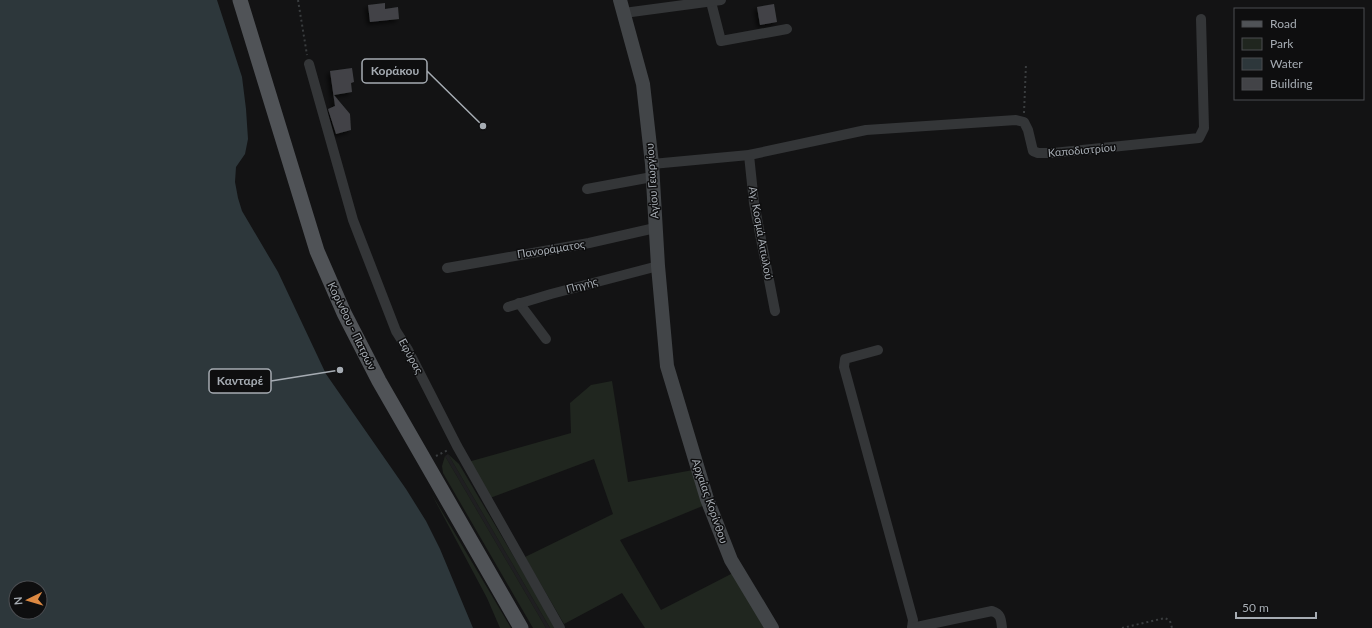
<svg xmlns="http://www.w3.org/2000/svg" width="1372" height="628" font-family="Lato,sans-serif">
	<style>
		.built { fill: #1f1f21 }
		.green { fill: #20261f }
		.water { fill: #2d373b; fill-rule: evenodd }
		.building { fill: #424347; filter: url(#shadow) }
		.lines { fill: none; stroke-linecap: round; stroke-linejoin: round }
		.path { stroke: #3a3d3f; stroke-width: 2; stroke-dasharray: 2 3; stroke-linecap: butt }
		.street { stroke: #343638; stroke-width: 10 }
		.secondary { stroke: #424548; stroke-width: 14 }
		.primary { stroke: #505357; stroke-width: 15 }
		.labels { text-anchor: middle; stroke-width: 3; stroke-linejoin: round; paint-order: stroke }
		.street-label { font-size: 11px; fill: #a6acb3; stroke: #0e0e0f }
		.leader { fill: none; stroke: #a6acb3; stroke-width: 1.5 }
		.callout-dot { fill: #a6acb3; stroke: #0e0e0f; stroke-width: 1.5 }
		.callout { fill: #0e0e0f; stroke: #a6acb3; stroke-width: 1.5 }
		.callout-label { font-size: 12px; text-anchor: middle; font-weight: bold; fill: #a6acb3 }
	</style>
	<defs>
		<filter id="shadow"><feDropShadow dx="-3" dy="3" stdDeviation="2" flood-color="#0009"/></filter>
	</defs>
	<rect width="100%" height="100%" fill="#131314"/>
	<path class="built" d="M448,454L550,628H546L445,456Z"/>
	<g class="green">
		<path d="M612,381L628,482L693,470L705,505L620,540L661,610L733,573L765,628H645L622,593L564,624L525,557L613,514L594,459L490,498L468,462L571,433L570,403L591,385Z"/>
		<path d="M448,454L459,464L556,628H550Z"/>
		<path d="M445,456L546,628H533L443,473L442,466Z"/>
		<path d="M431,493L511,628H500L487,598Z"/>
	</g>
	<path class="water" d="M0,0H217L242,77L246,109L248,139L245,154L236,167L235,182L238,198L242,211L278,272L326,374L406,489L426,521L440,549L473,628H0ZM16,588H40V612H16Z"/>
	<g class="building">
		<path d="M385,3V9L398,7L399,19L370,22L368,5Z"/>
		<path d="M774,4L777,22L760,25L757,7Z"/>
		<path d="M352,68L354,82L351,83L352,92L334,95L350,114L351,130L336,134L328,109L335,106L330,71Z"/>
	</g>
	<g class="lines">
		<g class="path">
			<path d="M298,0L307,55"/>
			<path d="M1024,113L1026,64"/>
			<path d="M436,456L448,450"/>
			<path d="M1122,628L1165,618L1170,621L1172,628"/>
		</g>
		<g class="street">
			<path d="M711,2L721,41L787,29"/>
			<path d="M624,13L721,0"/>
			<path d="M309,64L353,220L396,331L408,350L457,446L560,628"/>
			<path d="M749,155L754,203L775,311"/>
			<path d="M652,164L749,155L866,130L1016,120L1024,122L1028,130L1033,151L1038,153H1053L1199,138L1204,128L1201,19"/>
			<path d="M587,189L652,177"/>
			<path d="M447,268L589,243L655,228"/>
			<path d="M519,303L546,339"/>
			<path d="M508,307L551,294L658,266"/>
			<path d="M878,350L845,359L844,367L913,620L912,628"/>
			<path d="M912,628L992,611C1001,614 1001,619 1002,628"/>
		</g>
		<path class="secondary" d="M620,0L643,84L652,164L658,266L667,366L707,499L731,560L772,628"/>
		<path class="primary" d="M240,0L317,251L344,313L379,381L521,628"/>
	</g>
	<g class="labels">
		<g class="street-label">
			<text transform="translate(1082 150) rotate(-5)" y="4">Καποδιστρίου</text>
			<text transform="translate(652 181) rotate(-94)" y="4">Αγίου Γεωργίου</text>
			<text transform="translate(761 233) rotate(80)" y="4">Αγ. Κοσμά Αιτωλού</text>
			<text transform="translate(551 249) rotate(-9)" y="4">Πανοράματος</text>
			<text transform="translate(582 285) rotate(-15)" y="4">Πηγής</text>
			<text transform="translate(352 326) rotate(64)" y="4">Κορίνθου - Πατρών</text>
			<text transform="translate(411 356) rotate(61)" y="4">Εφύρας</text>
			<text transform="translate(710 501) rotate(71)" y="4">Αρχαίας Κορίνθου</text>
		</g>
	</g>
	<path class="leader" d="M483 126L427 71M340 370L271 381"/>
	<g class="callout-dot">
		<circle cx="483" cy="126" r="4"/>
		<circle cx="340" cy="370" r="4"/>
	</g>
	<g class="callout">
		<rect x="362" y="59" width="65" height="24" rx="4"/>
		<rect x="209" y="369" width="62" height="24" rx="4"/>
	</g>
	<g class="callout-label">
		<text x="395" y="75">Κοράκου</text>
		<text x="240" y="385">Κανταρέ</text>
	</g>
	<rect x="1234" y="8" width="130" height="92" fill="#0e0e0f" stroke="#4b4d51"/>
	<rect x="1242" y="21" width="20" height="6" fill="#505357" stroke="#4b4d51"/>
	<text x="1270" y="28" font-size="12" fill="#a6acb3">Road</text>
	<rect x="1242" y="38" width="20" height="12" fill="#20261f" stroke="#4b4d51"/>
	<text x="1270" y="48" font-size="12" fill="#a6acb3">Park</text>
	<rect x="1242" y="58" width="20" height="12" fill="#2d373b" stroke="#4b4d51"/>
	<text x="1270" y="68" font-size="12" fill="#a6acb3">Water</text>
	<rect x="1242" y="78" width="20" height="12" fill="#424347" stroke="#4b4d51"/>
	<text x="1270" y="88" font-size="12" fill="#a6acb3">Building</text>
	<g transform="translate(28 600) rotate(265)"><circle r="19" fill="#0e0e0f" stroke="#4b4d51"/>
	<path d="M0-3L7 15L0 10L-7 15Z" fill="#dd8942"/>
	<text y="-6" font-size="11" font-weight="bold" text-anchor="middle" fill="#a6acb3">N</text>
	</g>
	<path d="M1236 612v6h80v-6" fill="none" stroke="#a6acb3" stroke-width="2"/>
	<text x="1242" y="612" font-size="12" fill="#a6acb3" stroke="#0e0e0f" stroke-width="3" paint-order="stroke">50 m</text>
</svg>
